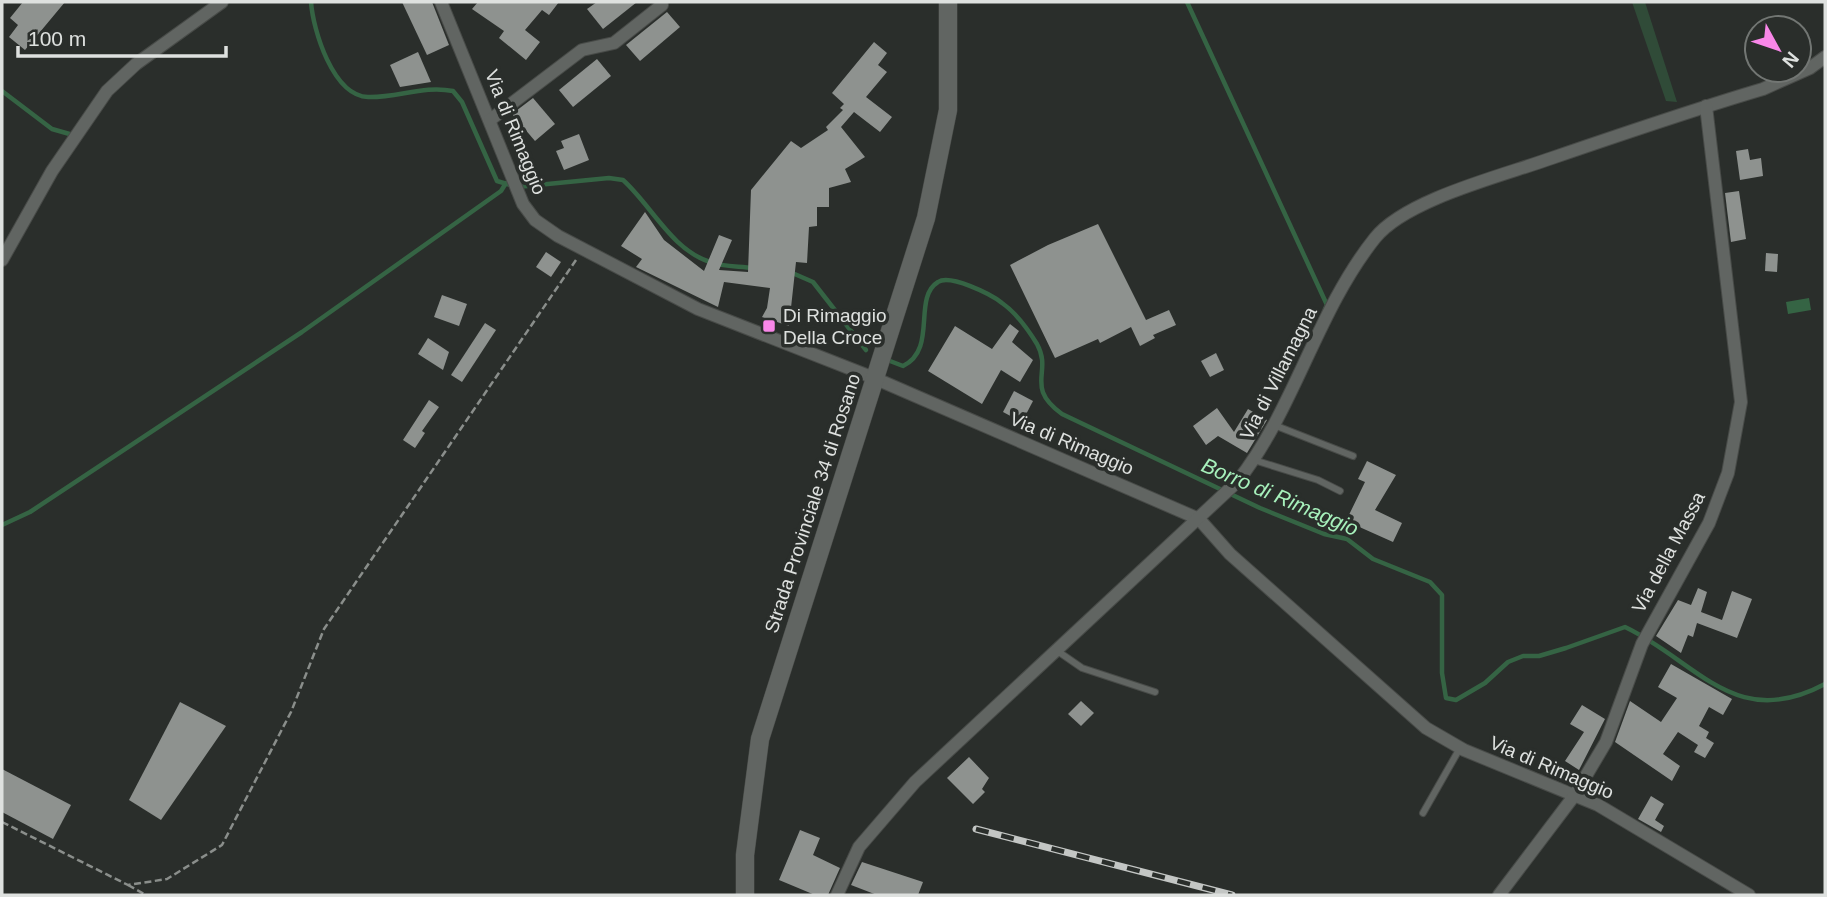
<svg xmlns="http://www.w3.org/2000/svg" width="1827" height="897" font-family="Arial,sans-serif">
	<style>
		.green { fill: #304b38 }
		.water { fill: #356444 }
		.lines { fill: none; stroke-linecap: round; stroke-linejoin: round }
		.stream { stroke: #356444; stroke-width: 4.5 }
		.building { fill: #8e928f }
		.lane-casing { stroke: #484b48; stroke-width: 8 }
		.street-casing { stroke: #484b48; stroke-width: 14 }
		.secondary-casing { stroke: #484b48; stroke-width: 19 }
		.path { stroke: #8a8e8b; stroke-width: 2.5; stroke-dasharray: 7 3.5; stroke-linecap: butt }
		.lane { stroke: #616562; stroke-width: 6 }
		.street { stroke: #616562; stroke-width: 12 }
		.secondary { stroke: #616562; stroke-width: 18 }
		.rail-casing { stroke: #c3c6c4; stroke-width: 7 }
		.rail { stroke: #2a2e2b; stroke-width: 4.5; stroke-dasharray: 13; stroke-linecap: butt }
		.poi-dot { fill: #f987e8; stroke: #2a2e2b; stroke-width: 2.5 }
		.labels { text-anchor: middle; stroke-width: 7; stroke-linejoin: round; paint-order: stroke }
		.street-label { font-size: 19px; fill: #dee1df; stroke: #2a2e2b }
		.poi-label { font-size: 19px; fill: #dee1df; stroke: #2a2e2b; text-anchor: start }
		.water-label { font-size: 21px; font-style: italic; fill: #a7f1bc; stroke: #2a2e2b }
	</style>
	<rect width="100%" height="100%" fill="#2a2e2b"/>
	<path class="green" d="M1632,2H1645L1677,102L1666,101Z"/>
	<path class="water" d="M1809,298L1811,310L1788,314L1786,302Z"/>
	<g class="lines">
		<g class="stream">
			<path d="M311,2C313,30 333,96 368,97C397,98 424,85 453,91L462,102L497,181L517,187L609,178L623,180C651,205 672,250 710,262C723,267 739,266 753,268"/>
			<path d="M1187,2L1327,305L1325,309"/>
			<path d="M2,91L52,129L73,135"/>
			<path d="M790,272L813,282L866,350"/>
			<path d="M890,361L903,366C938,349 912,298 938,282C950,274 991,294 1002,303C1015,312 1029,331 1037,344C1053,373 1024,386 1062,414L1260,508L1324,534L1347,539L1373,559L1430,582L1442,595V673L1446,698L1456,700L1485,683L1508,662L1523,656H1539L1566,648L1625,627C1698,662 1735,732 1825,684"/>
			<path d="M2,525L30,512L302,332L501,191L506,183"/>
		</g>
	</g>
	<g class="building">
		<path d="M23,2H65L25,50L9,37L18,25L10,18Z"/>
		<path d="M402,2H432L449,45L427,55Z"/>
		<path d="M478,2H559L549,15L542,10L525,30L540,42L526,60L499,38L504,31L472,9Z"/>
		<path d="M597,2H637L603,29L587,9Z"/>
		<path d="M667,12L680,27L640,61L626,45Z"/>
		<path d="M874,42L887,53L878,65L887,72L866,97L892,117L880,132L854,112L841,127L865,157L845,169L851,182L829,188V207H817V226L809,227L807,263L796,262L789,326L762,317L767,308L770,288L724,282L718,307L636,267L642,259L621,246L645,212L664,240L704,271L719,235L732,240L719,270L748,272L751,190L791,141L801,148L828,130L826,127L843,110L840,108L844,104L832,93Z"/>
		<path d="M418,52L431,82L400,87L390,65Z"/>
		<path d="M597,59L611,76L573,107L559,90Z"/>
		<path d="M533,98L555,124L535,141L512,114Z"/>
		<path d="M579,134L589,160L564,170L556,151L564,148L561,141Z"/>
		<path d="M1748,149L1750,160L1761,158L1763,176L1740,180L1736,151Z"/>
		<path d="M1739,191L1746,239L1731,242L1725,193Z"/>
		<path d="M1098,224L1146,320L1169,310L1176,325L1153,335L1155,338L1140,346L1131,327L1100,343L1098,339L1055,358L1010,265L1048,245Z"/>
		<path d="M546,252L561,262L551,277L536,267Z"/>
		<path d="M1766,253L1778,254L1777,272L1765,271Z"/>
		<path d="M442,295L467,304L459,326L434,317Z"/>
		<path d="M485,323L496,330L462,382L451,375Z"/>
		<path d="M1010,324L1019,331L1012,342L1033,360L1020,382L1001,370L982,404L928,371L955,326L992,349Z"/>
		<path d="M428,338L449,352L443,370L418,354Z"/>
		<path d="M1216,353L1224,370L1210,377L1201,361Z"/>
		<path d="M1014,391L1033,401L1022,422L1003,412Z"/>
		<path d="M429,400L439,407L422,431L425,433L415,448L403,440Z"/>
		<path d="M1217,408L1234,432L1248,409L1267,420L1247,453L1218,436L1206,445L1193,426Z"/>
		<path d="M1367,461L1396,475L1375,510L1402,523L1393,542L1346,521L1365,482L1358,479Z"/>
		<path d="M1698,588L1707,592L1701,612L1722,620L1732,591L1752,599L1737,638L1697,623L1693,637L1688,635L1681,653L1656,636L1678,600L1691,605Z"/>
		<path d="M1671,664L1732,699L1723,715L1709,707L1699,726L1709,732L1706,738L1714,743L1705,758L1694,752L1698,745L1678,732L1663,754L1680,766L1672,781L1615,742L1630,701L1661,722L1677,698L1658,687Z"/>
		<path d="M1081,701L1094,713L1081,726L1068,714Z"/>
		<path d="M180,702L226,726L161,820L129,800Z"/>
		<path d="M1582,705L1605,719L1579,770L1565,761L1584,732L1570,724Z"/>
		<path d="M969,757L989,778L982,789L985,792L973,804L947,778Z"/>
		<path d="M2,769L71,805L53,839L2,812Z"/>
		<path d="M1651,796L1664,804L1655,820L1664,826L1661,832L1638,819Z"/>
		<path d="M800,830L820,838L813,855L840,868L828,895H815L779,880Z"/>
		<path d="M862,862L923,882L918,895H877L851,885Z"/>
	</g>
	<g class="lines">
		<defs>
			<g id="lane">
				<path d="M1274,425L1353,456"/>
				<path d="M1254,460L1318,480L1340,491"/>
				<path d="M1056,650L1082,668L1155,692"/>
				<path d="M1423,813L1460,748"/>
			</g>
			<g id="street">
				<path d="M441,2L523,204L535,220L558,236L698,309L874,378L1199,519L1230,554L1426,728L1464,750L1598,805L1749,895"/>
				<path d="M490,120L582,50L614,43L662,5"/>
				<path d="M2,260L52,171L107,91L136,64L222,2"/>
				<path d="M837,895L859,847L915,782L1237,482C1295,409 1316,312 1375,238C1406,199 1505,175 1552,158C1622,134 1692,110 1763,89L1810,68L1825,57"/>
				<path d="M1499,895L1574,796L1606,742L1642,644L1709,523L1728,473L1741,402L1706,106"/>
			</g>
			<path id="secondary" d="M745,895V855L760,739L926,218L948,110V2"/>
		</defs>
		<use href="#lane" class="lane-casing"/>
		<use href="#street" class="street-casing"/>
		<use href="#secondary" class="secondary-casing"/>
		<g class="path">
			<path d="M2,822L128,885L167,879L222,845L291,712L324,629L576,260"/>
			<path d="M128,885L146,895"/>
		</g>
		<use href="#lane" class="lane"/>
		<use href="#street" class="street"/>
		<use href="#secondary" class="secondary"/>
		<defs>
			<path id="rail" d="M976,829L1232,895"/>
		</defs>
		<use href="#rail" class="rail-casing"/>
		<use href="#rail" class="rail"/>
	</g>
	<rect class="poi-dot" x="762" y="319" width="14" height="14" rx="3.5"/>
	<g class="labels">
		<g class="street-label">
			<text transform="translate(516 132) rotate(68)" y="7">Via di Rimaggio</text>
			<text transform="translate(1278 373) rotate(-63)" y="7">Via di Villamagna</text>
			<text transform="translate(1072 443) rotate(23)" y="7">Via di Rimaggio</text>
			<text transform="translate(812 503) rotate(-72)" y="7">Strada Provinciale 34 di Rosano</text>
			<text transform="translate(1668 552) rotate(-62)" y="7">Via della Massa</text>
			<text transform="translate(1552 767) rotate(23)" y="7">Via di Rimaggio</text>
		</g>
		<g class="poi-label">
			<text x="783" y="322">Di Rimaggio<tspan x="783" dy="22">Della Croce</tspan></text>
		</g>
		<g class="water-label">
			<text transform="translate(1280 497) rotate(23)" y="7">Borro di Rimaggio</text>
		</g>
	</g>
	<rect width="1827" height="897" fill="none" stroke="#dee1df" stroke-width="7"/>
	<g transform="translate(1778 49) rotate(130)"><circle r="33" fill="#2a2e2b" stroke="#727673" stroke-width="2"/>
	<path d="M0-5L12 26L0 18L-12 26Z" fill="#f987e8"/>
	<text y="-10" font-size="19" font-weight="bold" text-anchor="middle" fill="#dee1df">N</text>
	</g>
	<path d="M18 46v10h208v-10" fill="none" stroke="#dee1df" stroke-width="3.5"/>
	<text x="28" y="46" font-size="21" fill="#dee1df" stroke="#2a2e2b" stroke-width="5" paint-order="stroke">100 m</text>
</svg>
